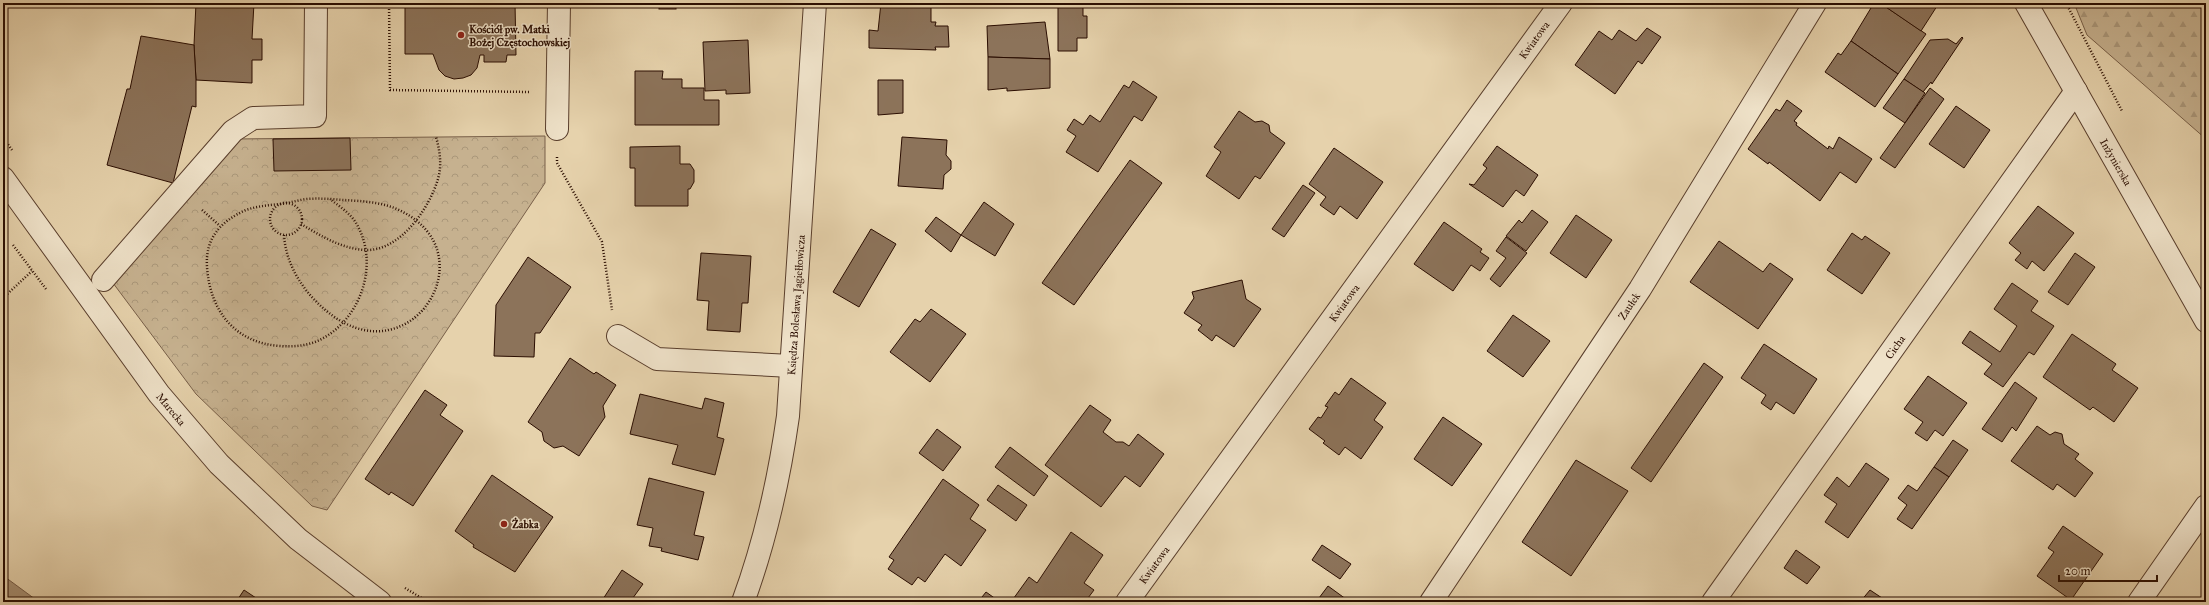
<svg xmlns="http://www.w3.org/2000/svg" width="2209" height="605" font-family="'IM FELL Great Primer',serif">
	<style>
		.forest { fill: url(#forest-firs); stroke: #785f48 }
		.park { fill: url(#park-crowns); stroke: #785f48 }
		.water { fill: #a68f72; stroke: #745b45 }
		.building { fill: #8c735a; stroke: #2a0d01 }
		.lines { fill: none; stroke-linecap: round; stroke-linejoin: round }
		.minor-casing { stroke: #593e2c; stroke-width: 24 }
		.path { stroke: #2a0d01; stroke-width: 2.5; stroke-dasharray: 1 2; stroke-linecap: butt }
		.minor { stroke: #efe2c9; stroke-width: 22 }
		.poi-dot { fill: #8f2418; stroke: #efe2c9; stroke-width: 1.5 }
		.labels { text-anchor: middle; stroke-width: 3; stroke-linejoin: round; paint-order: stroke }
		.poi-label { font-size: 11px; font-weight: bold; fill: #2a0d01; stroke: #efe2c9; text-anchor: start }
		.street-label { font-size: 11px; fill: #2a0d01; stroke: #efe2c9 }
	</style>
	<defs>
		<pattern id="forest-firs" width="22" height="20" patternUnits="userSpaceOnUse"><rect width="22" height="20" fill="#c6b18f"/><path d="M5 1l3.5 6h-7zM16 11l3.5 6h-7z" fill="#aa977a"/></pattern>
		<pattern id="park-crowns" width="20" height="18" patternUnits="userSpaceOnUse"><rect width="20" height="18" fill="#c6b18f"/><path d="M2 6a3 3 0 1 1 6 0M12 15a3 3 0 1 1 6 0" fill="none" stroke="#aa977a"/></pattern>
	</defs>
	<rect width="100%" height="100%" fill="#e6d2ac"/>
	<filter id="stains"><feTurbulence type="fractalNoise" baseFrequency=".005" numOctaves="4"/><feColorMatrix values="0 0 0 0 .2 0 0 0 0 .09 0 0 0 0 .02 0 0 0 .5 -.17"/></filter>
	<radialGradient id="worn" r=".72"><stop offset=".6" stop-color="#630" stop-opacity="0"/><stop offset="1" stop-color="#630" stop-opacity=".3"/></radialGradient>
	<path class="forest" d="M2074,3H2206V139L2087,35Z"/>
	<path class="park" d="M545,136V183L327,510L312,506L196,394L110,279L233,139Z"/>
	<path class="water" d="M3,576L5,577L39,602H3Z"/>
	<g class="building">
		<path d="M129,3H145L144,7Z"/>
		<path d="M196,3H254L252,39H262V60H252V83L196,80L194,45Z"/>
		<path d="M405,3H515L516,55H507L506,62H484V55H480L477,68L471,75L463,78L454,79L445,76L439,70L433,54H405Z"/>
		<rect x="659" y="3" width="17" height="6"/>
		<path d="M881,3H931V22H936L935,26H948L949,47H935L936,50L869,48V30L878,31Z"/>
		<path d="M1058,3H1083V16H1087V38H1077V51H1058Z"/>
		<path d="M1874,3H1880L1926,34L1898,74L1851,41Z"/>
		<path d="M1880,3H1939L1921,31Z"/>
		<path d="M1045,22L1050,59L988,57L987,26Z"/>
		<path d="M1647,28L1661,37L1642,64L1638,61L1615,94L1575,65L1599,31L1612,40L1619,30L1636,41Z"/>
		<path d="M141,36L194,45L196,80V107L192,106L173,183L107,165L127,89H130Z"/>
		<path d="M1962,37L1963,38L1932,84L1931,82L1923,92L1904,79L1930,40L1948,39L1956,44Z"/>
		<path d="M748,40L750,93L726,94V90L705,91L703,42Z"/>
		<path d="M1851,41L1898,74L1875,107L1825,72L1838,53L1841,55Z"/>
		<path d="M988,57L1050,59V88L1007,91V88L988,90Z"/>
		<path d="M635,71H663L662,79H682V88H704V100H719V125H635Z"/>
		<path d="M1904,79L1925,93L1905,123L1883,108Z"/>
		<path d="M878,80H903V113L878,115Z"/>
		<path d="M1133,81L1157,97L1142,121L1134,116L1098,172L1066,152L1076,136L1067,130L1074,119L1083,125L1090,115L1100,122L1124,85L1129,88Z"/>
		<path d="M1930,88L1944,99L1895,168L1880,158Z"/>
		<path d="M1787,100L1802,111L1794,121L1797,123L1796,125L1828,149L1829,146L1833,149L1839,137L1872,159L1856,183L1840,172L1820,201L1769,162L1768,164L1748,149L1776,109L1780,111Z"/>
		<path d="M1956,106L1990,130L1964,168L1929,144Z"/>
		<path d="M1239,111L1255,122L1262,121L1269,125L1270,132L1285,143L1260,179L1255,176L1239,199L1206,176L1221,152L1214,147Z"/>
		<path d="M902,137L947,140L946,155L951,161V169L944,175L943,189L898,186Z"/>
		<path d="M350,138L351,170L274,171L273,139Z"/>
		<path d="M680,146V164H690L694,170V182L690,189H688V206H635V168H630V147Z"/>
		<path d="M1497,146L1538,175L1524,196L1516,190L1503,207L1469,184L1474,185L1487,168L1483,165Z"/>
		<path d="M1334,148L1383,182L1357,219L1340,206L1334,215L1320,205L1326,197L1309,184Z"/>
		<path d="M1130,160L1162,183L1074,305L1042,283Z"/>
		<path d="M1303,185L1315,193L1284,237L1272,229Z"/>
		<path d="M984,202L1014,224L995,256L961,235Z"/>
		<path d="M2038,206L2074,233L2044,271L2032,261L2027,269L2015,260L2021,253L2009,243Z"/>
		<path d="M1532,210L1548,222L1526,251L1506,236L1519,220L1522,223Z"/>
		<path d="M1576,215L1612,240L1586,278L1550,253Z"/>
		<path d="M936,217L961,235L951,252L925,231Z"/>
		<path d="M1444,222L1482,249L1480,252L1489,258L1480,271L1471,265L1453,291L1414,264Z"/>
		<path d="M871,229L896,244L859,307L833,292Z"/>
		<path d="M1852,233L1862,240L1865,236L1890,253L1862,294L1827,270Z"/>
		<path d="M1506,237L1527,253L1500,287L1490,279L1506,258L1496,251Z"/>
		<path d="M1719,241L1763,272L1770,263L1793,279L1758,329L1690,282Z"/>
		<path d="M701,253L751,256L748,303H742L740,332L707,330L709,301L697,300Z"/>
		<path d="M2075,253L2095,267L2068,305L2048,292Z"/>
		<path d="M528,257L571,287L540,333H535L534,357L494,356L496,305Z"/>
		<path d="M1242,280L1246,299L1261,309L1234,347L1216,335L1212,341L1198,330L1202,325L1184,313L1194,298L1192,292Z"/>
		<path d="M2012,283L2038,301L2031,311L2054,326L2034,355L2029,352L2003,387L1984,374L1992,364L1962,343L1970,331L2000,352L2017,326L1994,309Z"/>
		<path d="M931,309L966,334L930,382L890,352L915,319L920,322Z"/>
		<path d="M1513,315L1550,341L1523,377L1487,351Z"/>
		<path d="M2072,334L2116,364L2112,370L2138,388L2114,422L2093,407L2090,410L2043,377Z"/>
		<path d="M1764,344L1817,379L1794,414L1776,402L1771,410L1761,403L1766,395L1741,378Z"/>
		<path d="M570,358L594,374L596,372L616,385L603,406L605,417L579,456L563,446L554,448L544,441L542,432L528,422Z"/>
		<path d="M1704,363L1723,377L1651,482L1631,468Z"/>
		<path d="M1928,376L1967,403L1943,436L1935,430L1927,441L1915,433L1923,422L1904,409Z"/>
		<path d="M1351,378L1386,403L1374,420L1383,427L1361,459L1345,447L1339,455L1323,443L1325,441L1309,429L1318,417L1321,418L1328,407L1325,406L1335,392L1339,395Z"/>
		<path d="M2015,382L2037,398L2016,431L2012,427L2002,442L1982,429Z"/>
		<path d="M425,390L447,405L440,415L463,431L413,506L391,492L389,495L365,479Z"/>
		<path d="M640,394L702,409L705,398L724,403L717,437L724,439L715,475L672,464L678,445L630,434Z"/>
		<path d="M1090,405L1111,420L1103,432L1116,442H1123L1129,446L1138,434L1164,454L1140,487L1125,476L1101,507L1045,465Z"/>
		<path d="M1443,417L1482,444L1452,486L1414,459Z"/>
		<path d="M2037,426L2050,435L2055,432L2062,434L2064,444L2079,454L2075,459L2093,473L2075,497L2057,484L2053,490L2011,461Z"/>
		<path d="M937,429L961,447L943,471L919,453Z"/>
		<path d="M1953,440L1968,450L1949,477L1934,467Z"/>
		<path d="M1010,447L1048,476L1034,496L995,467Z"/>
		<path d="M1576,460L1628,491L1571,576L1522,542Z"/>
		<path d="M1866,463L1889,479L1848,538L1825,522L1837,504L1824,495L1837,477L1849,487Z"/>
		<path d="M1934,467L1949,477L1912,529L1897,519L1907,505L1898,498L1908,485L1917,491Z"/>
		<path d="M492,475L553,517L515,572L473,547L474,545L455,531Z"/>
		<path d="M649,478L704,492L694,535L704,537L698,560L661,551L662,548L649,546L653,528L637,525Z"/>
		<path d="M943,479L979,505L970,519L986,530L961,566L945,554L925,582L918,577L912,585L888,569L894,560L889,557Z"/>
		<path d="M998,485L1027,505L1016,521L987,500Z"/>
		<path d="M2063,526L2103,554L2071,600L2037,576L2054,552L2048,548Z"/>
		<path d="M1071,532L1103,555L1084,583L1094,590L1085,602H1011L1029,577L1037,583Z"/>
		<path d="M1322,545L1351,564L1340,579L1312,560Z"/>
		<path d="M1796,550L1820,567L1807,584L1784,568Z"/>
		<path d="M622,570L643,584L630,602H608L603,599Z"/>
		<path d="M1328,586L1350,602H1316Z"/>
		<path d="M244,590L262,602H236Z"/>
		<path d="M1870,590L1888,602H1860Z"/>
		<path d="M986,592L1000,602H978Z"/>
	</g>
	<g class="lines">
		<defs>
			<g id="minor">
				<path d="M2026,3L2206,321"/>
				<path d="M557,129L559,3"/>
				<path d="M3,178L159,394L219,464L298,539L380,602"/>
				<path d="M103,280L233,131L253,118L315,116L316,3"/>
				<path d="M618,336L657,359L791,366"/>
				<path d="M743,602C765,542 779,480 788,416L815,3"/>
				<path d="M1127,602L1561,3"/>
				<path d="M1431,602L1640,289L1815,3"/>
				<path d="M1713,602L2076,91"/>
				<path d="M2139,602L2206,506"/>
			</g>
		</defs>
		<use href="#minor" class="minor-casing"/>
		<g class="path">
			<path d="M389,3L390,90L529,92"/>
			<path d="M2066,3L2122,111"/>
			<path d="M3,137L12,150"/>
			<path d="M557,157V163L602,242L612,310"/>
			<circle cx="286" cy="219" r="16"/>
			<path d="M202,210L220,226"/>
			<path d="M301,224C321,236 342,249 366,250C400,251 429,209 438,179C442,165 440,151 436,137"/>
			<path d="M284,235C286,268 307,297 333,316C413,373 486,255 403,212C385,202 362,201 343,200C331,199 319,198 307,199C298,200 290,203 281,204C269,205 258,206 246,210C221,221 205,238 207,267C210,311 235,343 280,346C292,347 304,346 315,342C360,324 381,264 356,223C350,213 339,206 330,199"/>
			<path d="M13,245L46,289"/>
			<path d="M3,298L32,271"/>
			<path d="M405,588L428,602"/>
		</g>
		<use href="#minor" class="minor"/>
	</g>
	<g class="poi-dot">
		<circle cx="461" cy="35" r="4"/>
		<circle cx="504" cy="524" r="4"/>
	</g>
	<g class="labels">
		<g class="poi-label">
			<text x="469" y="33">Kościół pw. Matki<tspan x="469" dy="13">Bożej Częstochowskiej</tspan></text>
			<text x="512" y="528">Żabka</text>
		</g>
		<g class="street-label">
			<text transform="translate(1534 40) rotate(-54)" y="4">Kwiatowa</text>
			<text transform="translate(2116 162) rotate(60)" y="4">Inżynierska</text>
			<text transform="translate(1344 303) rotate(-54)" y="4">Kwiatowa</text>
			<text transform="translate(796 305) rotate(-86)" y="4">Księdza Bolesława Jagiełłowicza</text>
			<text transform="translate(1629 306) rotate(-56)" y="4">Zaułek</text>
			<text transform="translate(1895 347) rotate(-55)" y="4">Cicha</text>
			<text transform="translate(171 409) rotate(50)" y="4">Marecka</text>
			<text transform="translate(1154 565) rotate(-54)" y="4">Kwiatowa</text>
		</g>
	</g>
	<rect width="2209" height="605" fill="none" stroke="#e6d2ac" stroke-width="16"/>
	<rect x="4" y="4" width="2201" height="597" fill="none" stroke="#2a0d01" stroke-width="2"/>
	<rect x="8" y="8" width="2193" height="589" fill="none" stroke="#2a0d01"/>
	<path d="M2059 575v6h98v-6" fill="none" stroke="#2a0d01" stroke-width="2"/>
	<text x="2065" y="575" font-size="12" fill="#2a0d01" stroke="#efe2c9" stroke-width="3" paint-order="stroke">20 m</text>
	<rect width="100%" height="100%" filter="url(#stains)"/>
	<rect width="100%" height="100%" fill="url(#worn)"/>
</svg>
